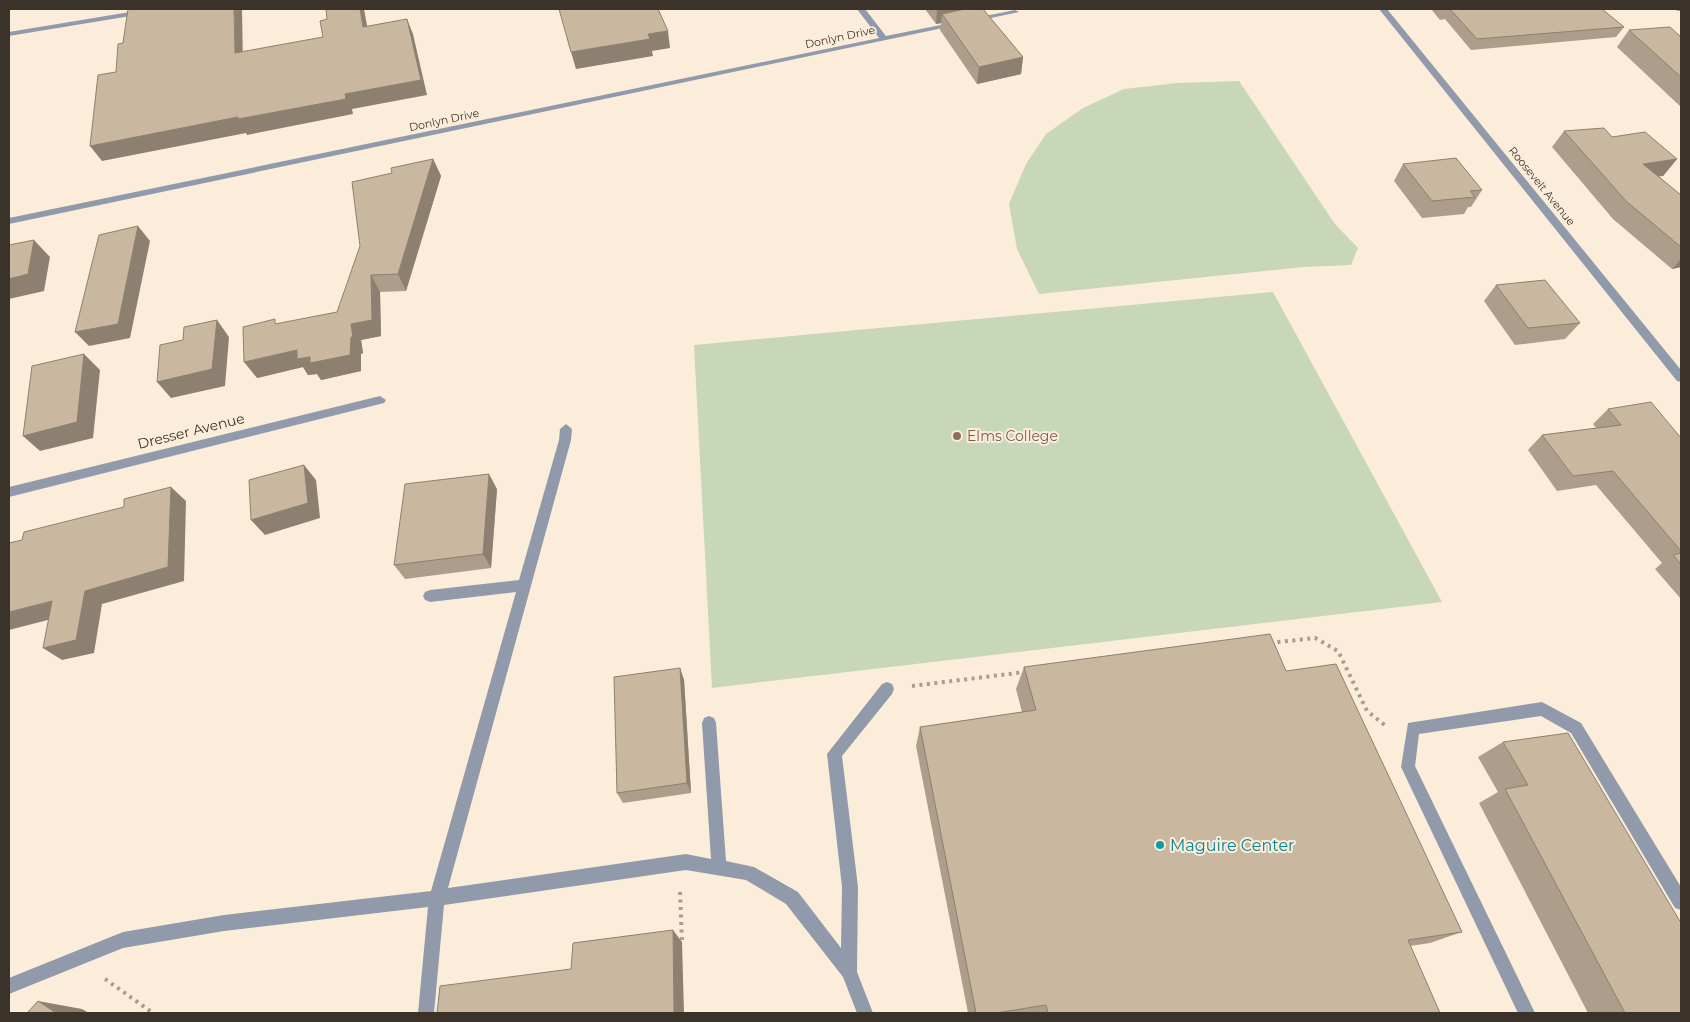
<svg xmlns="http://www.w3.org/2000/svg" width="1690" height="1022" font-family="Montserrat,sans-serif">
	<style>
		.green { fill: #c8d7b7 }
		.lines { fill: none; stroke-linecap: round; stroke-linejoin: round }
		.path { stroke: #a99d8e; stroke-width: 4; stroke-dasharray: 3 4.5; stroke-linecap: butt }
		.minor { fill: #919aab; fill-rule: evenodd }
		.wall { fill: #ad9d8a }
		.shaded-wall { fill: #8d8070 }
		.building { fill: #c9b7a0; stroke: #8d8070 }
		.education-dot { fill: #8d6e63; stroke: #fcedda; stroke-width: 2 }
		.culture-dot { fill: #0f9aa8; stroke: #fcedda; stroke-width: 2 }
		.labels { text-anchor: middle; stroke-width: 4; stroke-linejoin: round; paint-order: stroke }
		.far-street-label { font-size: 11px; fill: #3b332a; stroke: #fcedda }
		.street-label { font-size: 14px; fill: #3b332a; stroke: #fcedda }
		.education-label { font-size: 14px; fill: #785e54; stroke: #fcedda; text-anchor: start }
		.near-culture-label { font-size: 16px; fill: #0d838f; stroke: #fcedda; text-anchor: start }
	</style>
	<rect width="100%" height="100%" fill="#fcedda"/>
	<g class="green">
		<path d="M1239,81L1335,224L1358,248L1351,265L1304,267L1039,294L1017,249L1009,204L1026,164L1046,134L1083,108L1124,89L1177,83Z"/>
		<path d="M1273,292L1442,602L712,688L694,345Z"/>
	</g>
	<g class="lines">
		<g class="path">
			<path d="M1270,643L1315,638L1338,651L1367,711L1386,726"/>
			<path d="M912,686L1025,672"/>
			<path d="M680,892L682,942"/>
			<path d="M105,979L153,1013"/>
		</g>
		<g class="minor">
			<path d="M148,9H165L161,11L9,36V32Z"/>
			<path d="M857,9H865L886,36L1015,10L1019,12L9,224V218L879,38Z"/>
			<path d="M1379,9H1387L1681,370V382L1677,381Z"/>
			<path d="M1676,9H1681V11H1677Z"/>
			<path d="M380,396L386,400L384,403L9,497V487Z"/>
			<path d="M566,424L572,429L571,440L448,888L686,854L711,859L702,723L704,718L709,716L714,718L716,723L726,861L754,867L798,892L841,948L842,887L827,754L882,684L887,682L892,684L894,689L892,694L842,756L858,887L857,972L873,1013H857L843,977L786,904L746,880L686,870L444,905L434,1013H418L428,907L224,931L123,948L9,994V978L123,932L224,915L431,891L516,592L430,602L425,600L423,596L425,592L430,590L519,580L559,440L560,429Z"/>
			<path d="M1542,702L1581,723L1681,887V910L1675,908L1571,733L1541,716L1419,734L1415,766L1535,1013H1518L1401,767L1408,723Z"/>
		</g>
	</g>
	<g class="wall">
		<path d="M925,9H983L1023,57L1021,74L977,84L940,30L941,23L936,24Z"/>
		<path d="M1431,9H1602L1624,27L1616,37L1471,50L1445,19L1440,20Z"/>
		<path d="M1629,30L1681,37V107L1617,47Z"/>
		<path d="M1564,131L1612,137L1677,159L1663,176H1658L1681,195V267L1672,269L1613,219L1552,147Z"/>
		<path d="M433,159L441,176L406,291L380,292L381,336L361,340L363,353L361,354V371L321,380L317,374L308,375L303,367L257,378L337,312L392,173Z"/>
		<path d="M1403,164L1482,190L1471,207H1468L1464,214L1422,218L1394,181Z"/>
		<path d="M1496,285L1580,323L1565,339L1515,345L1484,301Z"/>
		<path d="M1608,409L1681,438V599L1655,569L1662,563L1596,485L1557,491L1528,450L1542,435L1596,428L1593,424Z"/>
		<path d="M497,489L491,568L405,579L394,565Z"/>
		<path d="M1024,667L1286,671L1462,932L1430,943L1410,946L1440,1013H968L916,746L920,727L1022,712L1016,689Z"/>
		<path d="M680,668L684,680L691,793L623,803L617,793Z"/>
		<path d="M1503,742L1677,1013H1588L1479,803L1498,792L1478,757Z"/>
	</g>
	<g class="shaded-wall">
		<path d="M234,9H242L243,69L235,53Z"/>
		<path d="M360,9H364L370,42L363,27Z"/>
		<path d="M937,9H977L942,14L941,23L936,24Z"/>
		<path d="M407,19L413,34L427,95L352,109L353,114L247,135L246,133L102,161L90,146L345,94Z"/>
		<path d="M668,31L670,48L652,51L653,56L576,69L571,52L648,34Z"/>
		<path d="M1023,57L1021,74L977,84L979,67Z"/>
		<path d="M433,159L441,176L406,291L398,274Z"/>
		<path d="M1677,159L1663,176L1630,181L1643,164Z"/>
		<path d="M138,226L150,241L130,338L89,346L75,332Z"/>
		<path d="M34,240L50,257L44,291L9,299V279Z"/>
		<path d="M1681,259V267L1672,269Z"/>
		<path d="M371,275L380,292L381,336L361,340L363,353L361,354V371L321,380L317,374L308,375L303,367L257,378L244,362L351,337V324Z"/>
		<path d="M217,320L229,337L225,386L171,398L157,382Z"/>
		<path d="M84,354L100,370L93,438L40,451L23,436Z"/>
		<path d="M304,465L316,480L320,518L265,535L251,520Z"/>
		<path d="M489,474L497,489L491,568L483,554Z"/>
		<path d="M171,487L186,501L184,581L102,604L94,653L62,660L43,648L85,591Z"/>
		<path d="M52,601L71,614L9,630V612Z"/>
		<path d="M680,668L684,680L691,793L687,783Z"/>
		<path d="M673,930L682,942L684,1013H674Z"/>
		<path d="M38,1001L82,1009L89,1013H56Z"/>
	</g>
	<g class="building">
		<path d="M128,9H234L235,53L323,37L320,21L327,19L326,9H360L363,27L407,19L421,80L345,94L346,99L238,119V117L90,146L98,75L116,72L118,44L123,43Z"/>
		<path d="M559,9H658L668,31L648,34L650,39L571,52Z"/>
		<path d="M965,9H983L1023,57L979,67L942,14Z"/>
		<path d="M1446,9H1602L1624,27L1477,39L1450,9Z"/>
		<path d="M1670,27L1681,37V77L1629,30Z"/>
		<path d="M1604,128L1612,137L1645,132L1677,159L1643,164L1681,195V247L1627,202L1564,131Z"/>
		<path d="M1456,158L1482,190L1470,191L1475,197L1432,201L1403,164Z"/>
		<path d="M433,159L398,274L371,275L372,320L351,324L353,337H351L350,355L310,363V357L297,359V350L244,362L243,327L275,319V324L337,312L360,246L352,182L392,173L391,168Z"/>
		<path d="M138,226L118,324L75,332L99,235Z"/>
		<path d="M34,240L28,274L9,279V245Z"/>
		<path d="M1545,280L1580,323L1528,328L1496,285Z"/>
		<path d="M217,320L212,369L157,382L160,345L183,340L184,327Z"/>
		<path d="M84,354L77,422L23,436L32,366Z"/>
		<path d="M1651,402L1681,438V551L1613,471L1573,476L1542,435L1621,425L1608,409Z"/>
		<path d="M304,465L308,503L251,520L249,480Z"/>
		<path d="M489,474L483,554L394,565L405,484Z"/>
		<path d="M171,487L168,567L85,591L76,640L43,648L52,601L9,612V543L22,540L24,532L124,507V499Z"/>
		<path d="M1681,553V564L1673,555Z"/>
		<path d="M1270,634L1286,671L1336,664L1462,932L1408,940L1440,1013H1048L1046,1005L996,1013H976L920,727L1036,710L1024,667Z"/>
		<path d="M680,668L687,783L617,793L614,677Z"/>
		<path d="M1568,733L1681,923V1012L1677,1013H1625L1505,789L1528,785L1503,742Z"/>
		<path d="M673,930L674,1013H437L440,986L571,969L573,943Z"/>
		<path d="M38,1001L56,1013H27Z"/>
	</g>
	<circle class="education-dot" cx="957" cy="436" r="5"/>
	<circle class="culture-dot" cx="1160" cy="845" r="5"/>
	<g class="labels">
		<g class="far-street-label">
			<text transform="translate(840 37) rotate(-12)" y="4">Donlyn Drive</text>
			<text transform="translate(444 120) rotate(-12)" y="4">Donlyn Drive</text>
			<text transform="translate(1542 186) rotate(51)" y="4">Roosevelt Avenue</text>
		</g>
		<g class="street-label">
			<text transform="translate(191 431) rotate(-14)" y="5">Dresser Avenue</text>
		</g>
		<g class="education-label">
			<text x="967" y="441">Elms College</text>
		</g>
		<g class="near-culture-label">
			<text x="1170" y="851">Maguire Center</text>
		</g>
	</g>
	<rect width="1690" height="1022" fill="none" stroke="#3b332a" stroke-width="20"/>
</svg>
